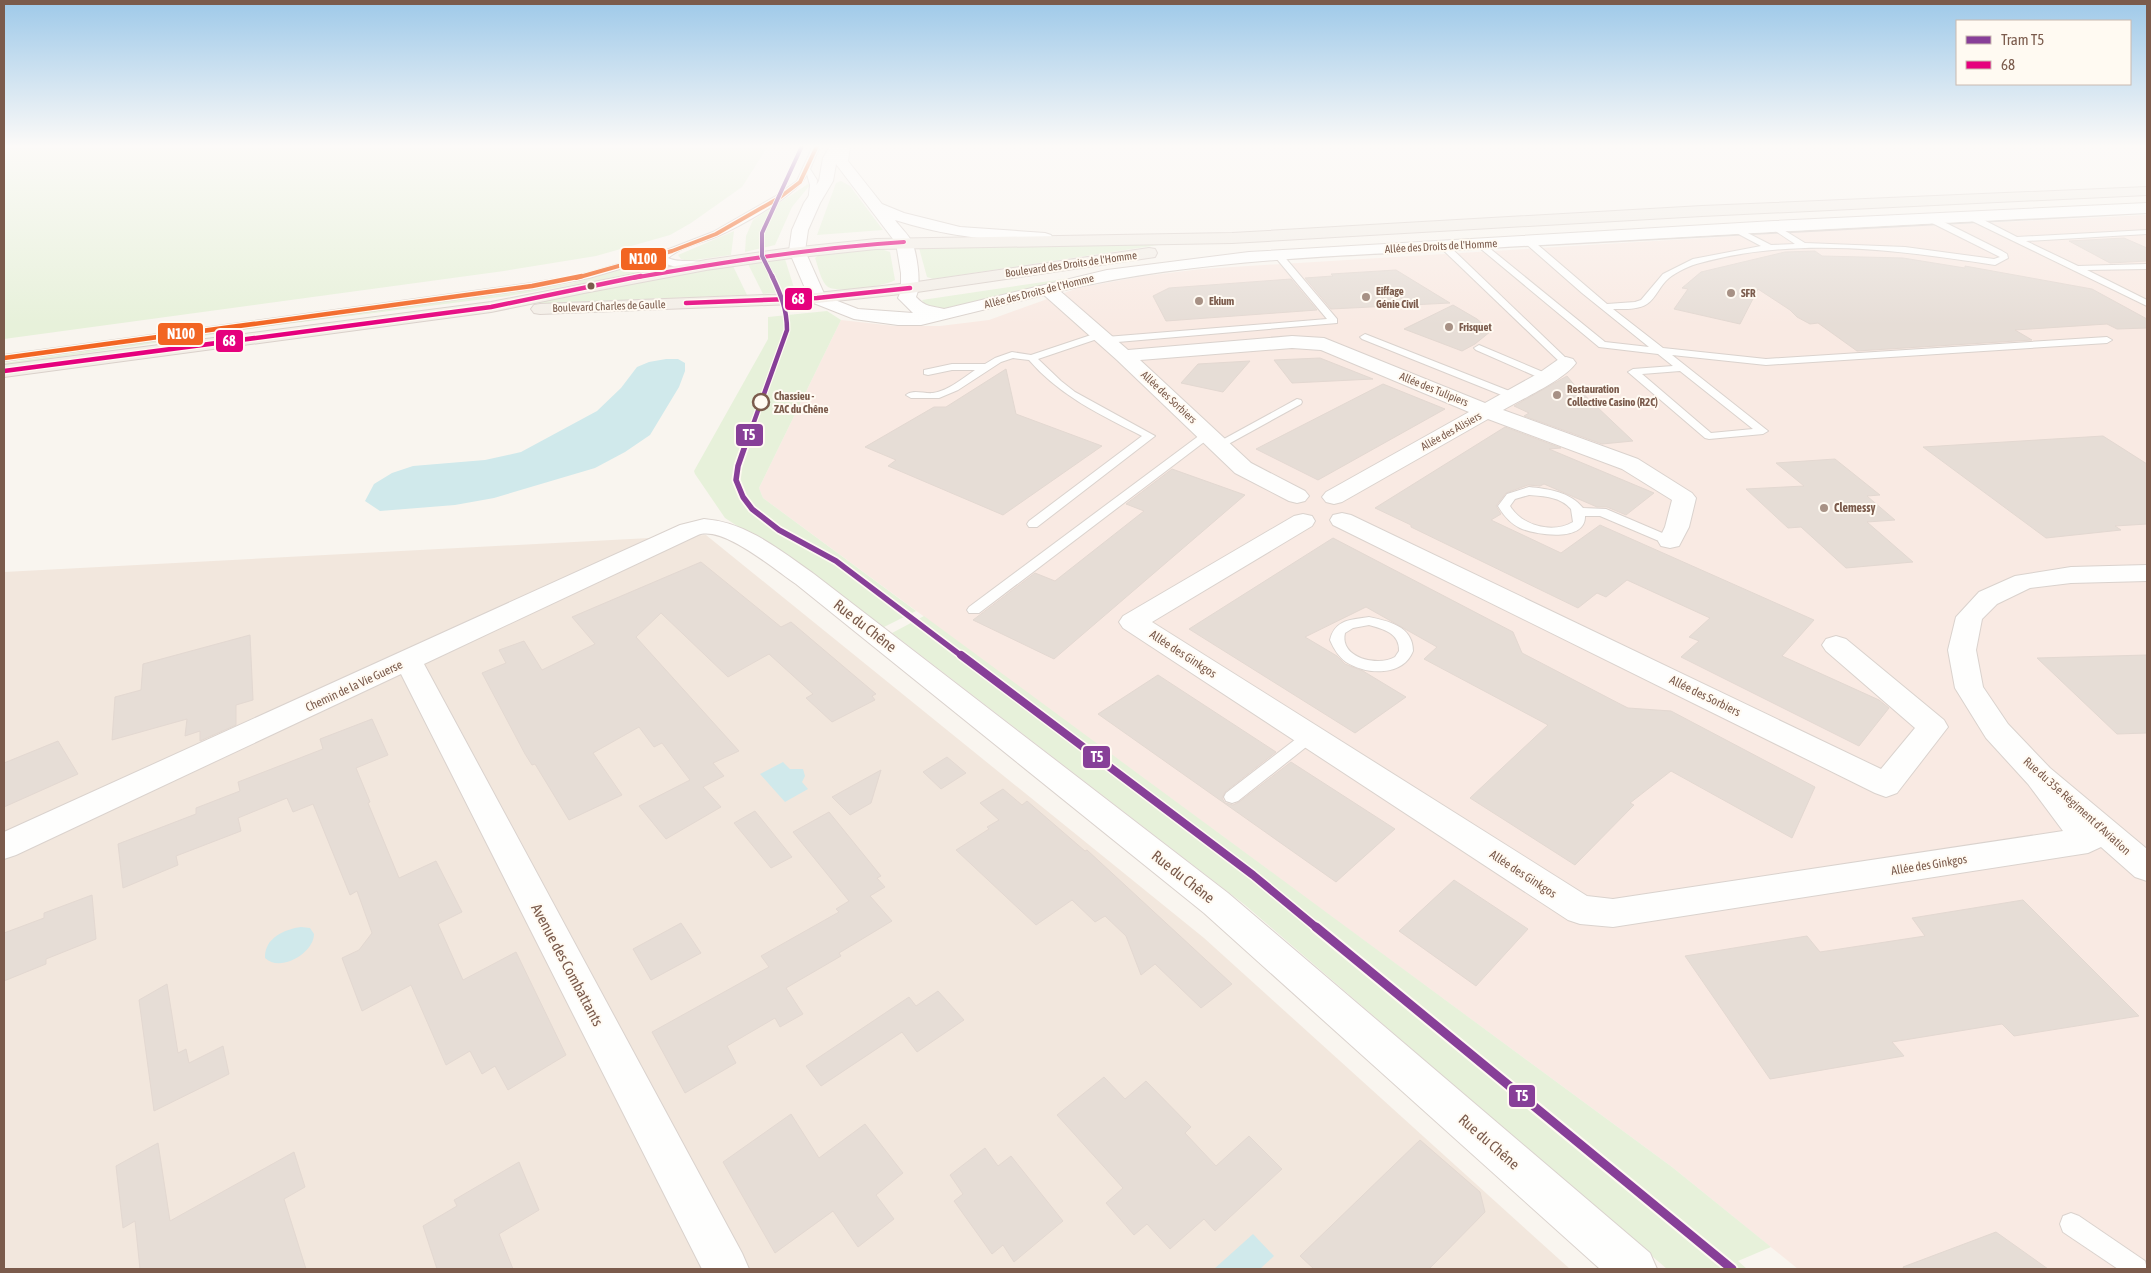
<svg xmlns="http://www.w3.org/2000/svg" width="2151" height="1273" font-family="'Asap Condensed',sans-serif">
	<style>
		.residential { fill: #f2e7dd }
		.commercial { fill: #f9eae3 }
		.green { fill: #e7f1da }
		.water { fill: #d0e9eb }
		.building { fill: #e6ddd6; stroke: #e3d8d1 }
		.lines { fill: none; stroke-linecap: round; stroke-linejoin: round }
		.service-casing { stroke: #dad2cd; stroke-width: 2 }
		.minor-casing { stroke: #dad2cd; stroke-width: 2 }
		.tertiary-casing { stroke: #dad2cd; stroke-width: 2 }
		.primary-casing { stroke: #dad1cb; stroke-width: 2 }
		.service { fill: #fefefd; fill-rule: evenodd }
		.minor { fill: #fefefd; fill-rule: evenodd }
		.tertiary { fill: #fefefd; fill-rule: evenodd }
		.primary { fill: #f3eee7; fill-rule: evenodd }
		.bus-1-far1-casing { stroke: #fffaf2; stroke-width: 5.5 }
		.bus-1-casing { stroke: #fffaf2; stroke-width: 7 }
		.bus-2-far1-casing { stroke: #fffaf2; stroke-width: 5.5 }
		.bus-2-casing { stroke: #fffaf2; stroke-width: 7 }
		.bus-1-far1 { stroke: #e5007d; stroke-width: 4 }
		.bus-1 { stroke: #e5007d; stroke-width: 4.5 }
		.bus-2-far1 { stroke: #f26522; stroke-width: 4 }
		.bus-2 { stroke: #f26522; stroke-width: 4.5 }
		.tram-1-far4-casing { stroke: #fffaf2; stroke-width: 5.5 }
		.tram-1-far3-casing { stroke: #fffaf2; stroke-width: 7 }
		.tram-1-far2-casing { stroke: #fffaf2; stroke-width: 9 }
		.tram-1-far1-casing { stroke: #fffaf2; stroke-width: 11 }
		.tram-1-casing { stroke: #fffaf2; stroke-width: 13 }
		.tram-1-far4 { stroke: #873f98; stroke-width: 4 }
		.tram-1-far3 { stroke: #873f98; stroke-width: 4.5 }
		.tram-1-far2 { stroke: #873f98; stroke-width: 5.5 }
		.tram-1-far1 { stroke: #873f98; stroke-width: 8 }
		.tram-1 { stroke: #873f98; stroke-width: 9 }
		.bus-dot { fill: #7b5b4c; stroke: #fffaf2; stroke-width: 2 }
		.poi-dot { fill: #a79185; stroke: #fffaf2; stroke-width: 2 }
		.stop-dot { fill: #fffaf2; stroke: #7b5b4c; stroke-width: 2.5 }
		.labels { text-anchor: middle; stroke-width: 4; stroke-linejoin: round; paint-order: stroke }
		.far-street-label { font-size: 11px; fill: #7b5b4c; stroke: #fffaf2 }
		.far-poi-label { font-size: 11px; font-weight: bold; fill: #7b5b4c; stroke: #fffaf2; text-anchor: start }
		.far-stop-label { font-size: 11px; font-weight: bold; fill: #7b5b4c; stroke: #fffaf2; text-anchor: start }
		.poi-label { font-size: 12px; font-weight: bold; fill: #7b5b4c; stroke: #fffaf2; text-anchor: start }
		.street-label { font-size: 12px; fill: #7b5b4c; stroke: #fffaf2 }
		.near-street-label { font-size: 15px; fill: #7b5b4c; stroke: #fffaf2 }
		.line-badge { stroke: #fffaf2; stroke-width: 2 }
		.badge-label { font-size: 14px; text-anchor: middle; font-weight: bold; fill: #fff }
	</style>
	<rect width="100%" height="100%" fill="#f9f5ef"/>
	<path class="residential" d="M706,535L1204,938L1570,1269H4V572Z"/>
	<path class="commercial" d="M2147,215V1269H1798L1672,1167L763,498L759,488L841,320L895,326H940L989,320L1078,288L1144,276L1201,269L1817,231Z"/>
	<g class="green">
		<path d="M4,146H768L742,187L691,223L670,235L596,256L504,271L4,339Z"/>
		<path d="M841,181L850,186L883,230L817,235L836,183Z"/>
		<path d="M808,184L810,185L792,207L775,245L745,252L746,236L753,220Z"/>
		<path d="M734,231L731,255L688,261L681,259L678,255Z"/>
		<path d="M1165,244L933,279L927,277L919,248Z"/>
		<path d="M878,248L890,252L895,280C887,286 837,293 828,287C821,282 818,266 815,258L819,255Z"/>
		<path d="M782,259H785L795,291L763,294L748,264Z"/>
		<path d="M648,262H653L665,269L508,296L271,326L4,365V363L254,327L512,293L572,283Z"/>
		<path d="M733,266L747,295L523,304L525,302Z"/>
		<path d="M1070,278L949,308C938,308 928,310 922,300Z"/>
		<path d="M827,311L841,320L759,488L763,498L916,611L884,627L831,587L725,518L695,474L694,471L768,339V317Z"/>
		<path d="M924,616L1672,1167L1771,1247L1738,1261L1747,1269H1667L1245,905L892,633Z"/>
	</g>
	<g class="water">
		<path d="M666,359H678L685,363V371L679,387L650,435L625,452L595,468L494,498L455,505L380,511L365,501L374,484L392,473L413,466L485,460L521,452L597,411L621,388L637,367L649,362Z"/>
		<path d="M783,762L790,769H803L805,776L802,782L808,789L785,802L760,774Z"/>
		<path d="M301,927L310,928L314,934C314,953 280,973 265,958C264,938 285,929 301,927Z"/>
		<path d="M1253,1234L1274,1256L1260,1269H1214Z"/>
	</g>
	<g class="building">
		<path d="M2124,238L2147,248V261L2110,263L2069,241Z"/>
		<path d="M1815,251L1822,256L1903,258L1965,268V266L2092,289L2147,319V328L2117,329L2107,324L2015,330L2032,340L1857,351L1818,323L1810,324L1797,317L1790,310L1758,289L1740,324L1674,309L1688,289L1682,288L1701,272L1785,252Z"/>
		<path d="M1396,270L1450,303L1331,309L1305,278L1333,276L1331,274Z"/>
		<path d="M1291,279L1317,310L1166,321L1153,296L1169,288Z"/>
		<path d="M1453,305L1477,319L1491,331L1475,344L1462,351L1404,329Z"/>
		<path d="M1320,358L1373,379L1292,383L1274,360Z"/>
		<path d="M1250,361L1223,392L1181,383L1198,364Z"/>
		<path d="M1006,369L1016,414L1102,446L1003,515L888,466L896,460L865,447L934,407H946Z"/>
		<path d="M1567,376L1576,387L1633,441L1602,444L1524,416L1529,413L1514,406Z"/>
		<path d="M1383,384L1445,409L1318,480L1256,449Z"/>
		<path d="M1505,427L1561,448L1549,449L1654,493L1626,515L1607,507H1597L1544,484L1540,486L1528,485L1506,493L1496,506L1501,514L1491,520L1561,553L1600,525L1814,620L1782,656L1879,700L1889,708L1859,746L1681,657L1699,641L1689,637L1710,618L1627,580L1606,597L1597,593L1578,608L1411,527V525L1375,508Z"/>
		<path d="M2103,436L2147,464V524L2115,526L2121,530L2046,538L1923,447Z"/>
		<path d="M1835,459L1880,495L1867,496L1895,520L1867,522L1913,562L1846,568L1801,527L1788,528L1746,489L1804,486L1776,463Z"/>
		<path d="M1172,469L1245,495L1054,659L973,620L1035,573L1055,581L1144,511L1126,504Z"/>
		<path d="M1333,538L1513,632L1522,653L1622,705L1628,708L1671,711L1815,787L1792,838L1671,771L1630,803L1634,805L1575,865L1470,798L1548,725L1424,659L1437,647L1366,607L1305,637L1337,656L1345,664L1363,671L1406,697L1355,733L1189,629Z"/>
		<path d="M701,562L781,627L791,622L876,694L872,696L875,700L832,722L806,698L813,694L769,654L728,677L661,613L636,637L739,751L713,763L724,776L703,787L721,807L666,839L639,806L690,780L662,743L654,747L639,727L593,753L622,795L569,820L535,764L532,765L525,754L482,673L506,663L499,650L524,641L542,670L595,644L572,617Z"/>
		<path d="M250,635L253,700L236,705V725L200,741V731L185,736L187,719L112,740L115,697L141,690L143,664Z"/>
		<path d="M2147,655V733L2117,734L2037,658Z"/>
		<path d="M1158,675L1276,752L1225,792L1222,798L1225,803L1233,805L1239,802L1291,762L1395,829L1336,882L1098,714Z"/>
		<path d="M372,719L388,755L356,768L370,802L368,803L399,878L436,861L462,912L438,924L463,980L516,952L566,1055L508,1090L495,1066L482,1074L470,1051L446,1065L411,985L362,1011L342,958L359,950L372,933L357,891L350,895L313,804L293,812L287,798L238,818L241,831L176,856L178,865L123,888L118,844L196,814V808L240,791L238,782L323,749L320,739Z"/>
		<path d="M58,741L78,774L4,807V763Z"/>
		<path d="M947,757L966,773L941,789L923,772Z"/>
		<path d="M881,770L871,803L850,815L832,797Z"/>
		<path d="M1003,789L1022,805L1027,801L1085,851L1087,850L1232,984L1201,1008L1155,964L1141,975L1126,936L1105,916L1095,922L1072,900L1036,925L956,850L989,829L987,827L999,820L980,803Z"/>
		<path d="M755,811L792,857L771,868L734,823Z"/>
		<path d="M829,812L881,876L877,878L885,887L870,896L892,921L839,953L841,956L786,988L803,1014L780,1027L775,1018L727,1046L736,1063L685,1093L652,1032L769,967L761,956L839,912L836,909L849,901L793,832Z"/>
		<path d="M1454,880L1528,929L1476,986L1399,931Z"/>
		<path d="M92,895L96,939L46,959V964L4,981V933L44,918V913Z"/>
		<path d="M2023,900L2139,1016L2014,1036L2002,1024L1892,1042L1904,1056L1770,1079L1685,956L1807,936L1820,952L1925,936L1912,918Z"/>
		<path d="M681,923L701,953L651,980L633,949Z"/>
		<path d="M167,984L178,1053L186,1049L189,1063L223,1046L229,1074L154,1111L139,1000Z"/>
		<path d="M938,991L964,1020L917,1052L902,1032L821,1086L806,1066L909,997L916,1006Z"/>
		<path d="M1104,1077L1125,1099L1146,1081L1191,1127L1185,1133L1216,1166L1249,1136L1282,1169L1215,1231L1204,1219L1170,1249L1147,1224L1134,1235L1106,1203L1123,1188L1057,1115Z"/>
		<path d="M791,1114L819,1158L865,1124L903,1173L876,1195L894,1219L858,1247L833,1211L775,1253L723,1162Z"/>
		<path d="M1420,1140L1480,1192L1485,1212L1429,1269H1314L1300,1256Z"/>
		<path d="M158,1143L170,1221L294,1152L305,1187L284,1199L306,1269H140L135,1221L123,1228L116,1166Z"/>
		<path d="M985,1148L998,1166L1011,1156L1063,1221L1014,1262L1003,1245L992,1254L954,1201L963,1194L950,1175Z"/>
		<path d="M519,1162L539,1210L499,1234L513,1269H437L423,1226L457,1206L454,1200Z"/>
		<path d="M1996,1232L2048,1269H1904L1903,1267Z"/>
	</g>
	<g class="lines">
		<defs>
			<g id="service">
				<path d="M813,146H820L810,169L817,180L815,205L808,203L810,185L807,174C798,195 740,226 718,236C702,243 682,246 668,258C680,264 696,258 704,264L703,266L679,268L663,263L661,257L589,278L532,289L4,361V355L532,283L588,273L669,249L713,232L776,196L797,181Z"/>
				<path d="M1968,215H1974L2017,237L2147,230V234L2026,241L2078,266L2147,264V269L2087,270L2147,300V306L1968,219Z"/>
				<path d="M1926,216H1932L2002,251L2007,254L2008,258L1995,265C1897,250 1797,236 1700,263C1691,265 1676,272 1669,278C1660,285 1656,298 1647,304C1638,310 1623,309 1613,309L1663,348L1766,359L2107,337L2112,340L2107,343L1766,365L1672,355L1768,431L1763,434L1709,439L1705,438L1628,372L1633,369L1673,366L1658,354L1599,347L1475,244L1482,242L1605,342L1649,347L1582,293L1525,243V239H1531L1607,304L1635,302L1641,300L1663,274L1693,259L1761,246L1731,230V226H1734L1771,245L1795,244L1771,228L1770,226L1774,224L1805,243L1905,247L1994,259L2000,257L1926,220ZM1680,371L1753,429L1711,433L1642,374Z"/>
				<path d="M1441,244H1447L1569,361V365H1563L1441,248Z"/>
				<path d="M1276,254H1282L1337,319V323L1106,343L1101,340L1106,337L1327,319L1276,258Z"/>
				<path d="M1100,332L1103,333V337L1038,359L1061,381L1075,392L1155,436L1037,527H1029L1027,524L1029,521L1142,436C1101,415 1060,396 1029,360L1013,358L1001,362L958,390L939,398H911L906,395C913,389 924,394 933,393C948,391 963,378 975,370H952L928,375L924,374V370L952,364H985L995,358L1012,352L1031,355Z"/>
				<path d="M1365,334L1517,394L1518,396L1513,399L1509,398L1362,339L1360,337Z"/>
				<path d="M1479,345L1550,375L1551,377L1546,380L1542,379L1476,350L1474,348Z"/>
				<path d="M1297,399L1301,400L1302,402L1301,404L1223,447L1219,448L1213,445Z"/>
				<path d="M1208,431L1213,434L1212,436L979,613H969L967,610L969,607L1204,432Z"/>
				<path d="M1529,487C1549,489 1570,492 1583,508L1606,509L1674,538L1676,541L1670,545L1666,544L1600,516H1585C1586,543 1535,535 1520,528C1510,523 1504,516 1498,506L1507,494ZM1529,495C1544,496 1561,497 1571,509L1573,522C1553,534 1522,526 1510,506L1515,499Z"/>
				<path d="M1369,617C1388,621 1413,626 1413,651C1403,677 1366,675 1346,662C1338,656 1334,649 1330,640C1335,619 1351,620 1369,617ZM1369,625C1383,629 1400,633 1399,651L1395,657C1378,667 1339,658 1345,633L1353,628Z"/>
				<path d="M1310,731L1315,732L1318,736L1315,740L1238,801L1232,803L1226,801L1224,797L1226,793L1305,732Z"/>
				<path d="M2071,1213L2079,1216L2145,1261L2147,1269H2118L2063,1232L2060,1224L2063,1216Z"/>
			</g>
			<g id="minor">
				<path d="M2147,203V213C1928,223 1709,235 1490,248C1347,256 1200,258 1060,291L1128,350L1292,336L1324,338L1485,403L1539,373L1559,359L1566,357L1573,359L1576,363C1564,380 1522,399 1503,410L1638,459L1692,493L1696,498L1689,527L1679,546L1670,548L1661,546L1658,541L1665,527L1672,500L1622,469L1488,419L1342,502L1334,504L1326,502L1322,497L1326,492L1469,412L1321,350L1292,348L1140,360L1251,463L1305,491L1309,496L1305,501L1297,503L1289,501L1235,473L1117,360L1044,295L921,325H898L854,319L811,302L808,298L811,294L817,293L858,309L913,313L898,298L904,284L910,283L916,284L919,288L916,297C925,307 932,306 944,309L1107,270L1249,252L1774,221Z"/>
				<path d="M1342,513L1351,515L1881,769L1915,728L1826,651L1822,645L1826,639L1836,636L1846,639L1944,720L1948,727L1897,793L1886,797L1875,793L1333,525L1330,520L1333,515Z"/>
				<path d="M1303,514L1312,516L1315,521L1312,526L1152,622L1587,896L1613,899L2063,831L2028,784L1986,738L1955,688L1948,650L1956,617L1979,592L2015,576L2071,567L2147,565V581L2071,583L2030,588L1997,604L1982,619L1976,650L1983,687L2008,724L2050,768L2147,849V881L2135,877L2101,847L2088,853L1613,927L1580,924L1568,920L1123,628L1119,622L1123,616L1294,516Z"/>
				<path d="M704,519C746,522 780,550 814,574L1228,893L1650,1253L1657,1269H1600L1204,913L796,584C775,570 723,525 698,535L424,664L742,1253L749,1269H702L401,674L16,855L4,859V832L680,525Z"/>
			</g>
			<path id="tertiary" d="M830,146H850L848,161L882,204L904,213L960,227L1045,233L1051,235L1053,238L1051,241L1045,243C993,241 944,236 895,220C900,227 908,234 912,242C916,251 922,283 916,292L910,293L904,292L901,288V273L896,243L836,164L833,181L820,203L808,230L805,251L826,298L823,302L817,303L811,302L789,251L792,230L804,203L819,181L823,158Z"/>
			<g id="primary">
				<path d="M2147,187V195L1702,216L1232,243L876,249L791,258L706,270L584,293L491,312L4,377V365L491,302L706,260L791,248L876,239L1232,233L1702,206Z"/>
				<path d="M1149,248L1155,249L1157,253L1155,257L910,293L817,303L540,314L534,313L531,309L534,305L540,304L817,293L910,283Z"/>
			</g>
		</defs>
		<use href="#service" class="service-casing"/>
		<use href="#minor" class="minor-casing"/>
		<use href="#tertiary" class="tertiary-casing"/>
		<use href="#primary" class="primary-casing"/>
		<use href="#service" class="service"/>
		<use href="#minor" class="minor"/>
		<use href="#tertiary" class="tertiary"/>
		<use href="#primary" class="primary"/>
		<defs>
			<path id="bus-1-far1" d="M633,278C724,262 813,248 904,242"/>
			<g id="bus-1">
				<path d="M686,303L817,298L910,288"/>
				<path d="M4,371L491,307L641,276"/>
			</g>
			<path id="bus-2-far1" d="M576,278L672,251L716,234L779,198L800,182L817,146"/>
			<path id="bus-2" d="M4,358L532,286L582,276"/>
		</defs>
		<use href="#bus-1-far1" class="bus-1-far1-casing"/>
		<use href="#bus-1" class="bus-1-casing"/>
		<use href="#bus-2-far1" class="bus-2-far1-casing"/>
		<use href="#bus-2" class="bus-2-casing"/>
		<use href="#bus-1-far1" class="bus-1-far1"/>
		<use href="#bus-1" class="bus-1"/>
		<use href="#bus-2-far1" class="bus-2-far1"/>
		<use href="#bus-2" class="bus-2"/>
		<defs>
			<path id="tram-1-far4" d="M773,278L762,256V233L802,146"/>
			<path id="tram-1-far3" d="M746,444L787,330C787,309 781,295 772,276"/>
			<path id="tram-1-far2" d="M746,443L738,466L736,480L743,497L752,509L779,530L836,561L963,657"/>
			<path id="tram-1-far1" d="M961,655L1253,875L1317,928"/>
			<path id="tram-1" d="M1316,927L1732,1269"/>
		</defs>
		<use href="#tram-1-far4" class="tram-1-far4-casing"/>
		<use href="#tram-1-far3" class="tram-1-far3-casing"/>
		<use href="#tram-1-far2" class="tram-1-far2-casing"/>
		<use href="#tram-1-far1" class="tram-1-far1-casing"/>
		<use href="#tram-1" class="tram-1-casing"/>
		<use href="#tram-1-far4" class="tram-1-far4"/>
		<use href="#tram-1-far3" class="tram-1-far3"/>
		<use href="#tram-1-far2" class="tram-1-far2"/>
		<use href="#tram-1-far1" class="tram-1-far1"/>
		<use href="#tram-1" class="tram-1"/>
	</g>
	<linearGradient id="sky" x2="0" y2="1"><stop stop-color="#9ec9e9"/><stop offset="0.45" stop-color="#fcfaf8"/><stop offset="1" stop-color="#fcfaf8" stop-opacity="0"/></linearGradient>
	<rect width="2151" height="325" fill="url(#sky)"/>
	<circle class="bus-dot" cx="591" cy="286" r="4.5"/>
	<g class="poi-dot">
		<circle cx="1731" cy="293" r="5"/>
		<circle cx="1366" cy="297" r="5"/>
		<circle cx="1199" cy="301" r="5"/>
		<circle cx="1449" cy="327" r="5"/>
		<circle cx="1557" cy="395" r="5"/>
		<circle cx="1824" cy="508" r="5"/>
	</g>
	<circle class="stop-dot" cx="761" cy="402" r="8"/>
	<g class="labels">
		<g class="far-street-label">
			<text transform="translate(1441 246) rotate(-3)" y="4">Allée des Droits de l'Homme</text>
			<text transform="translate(1071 264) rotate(-8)" y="4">Boulevard des Droits de l'Homme</text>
			<text transform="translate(1039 291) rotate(-14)" y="4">Allée des Droits de l'Homme</text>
			<text transform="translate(609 306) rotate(-2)" y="4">Boulevard Charles de Gaulle</text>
			<text transform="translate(1434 389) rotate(22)" y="4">Allée des Tulipiers</text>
			<text transform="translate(1169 397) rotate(43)" y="4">Allée des Sorbiers</text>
			<text transform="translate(1451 431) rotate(-29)" y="4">Allée des Alisiers</text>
		</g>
		<g class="far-poi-label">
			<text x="1376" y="295">Eiffage<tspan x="1376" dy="13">Génie Civil</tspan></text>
			<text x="1741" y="297">SFR</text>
			<text x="1209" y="305">Ekium</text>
			<text x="1459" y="331">Frisquet</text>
			<text x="1567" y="393">Restauration<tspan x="1567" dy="13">Collective Casino (R2C)</tspan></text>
		</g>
		<g class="far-stop-label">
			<text x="774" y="400">Chassieu -<tspan x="774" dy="13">ZAC du Chêne</tspan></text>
		</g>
		<g class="poi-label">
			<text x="1834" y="512">Clemessy</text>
		</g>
		<g class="street-label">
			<text transform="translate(1183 654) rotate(33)" y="4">Allée des Ginkgos</text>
			<text transform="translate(354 686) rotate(-25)" y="4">Chemin de la Vie Guerse</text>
			<text transform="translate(1705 696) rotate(26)" y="4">Allée des Sorbiers</text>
			<text transform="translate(2077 806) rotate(42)" y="4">Rue du 35e Régiment d'Aviation</text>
			<text transform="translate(1929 865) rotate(-9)" y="4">Allée des Ginkgos</text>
			<text transform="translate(1523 874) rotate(33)" y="4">Allée des Ginkgos</text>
		</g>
		<g class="near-street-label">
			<text transform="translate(865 626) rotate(38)" y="5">Rue du Chêne</text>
			<text transform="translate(1183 877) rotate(38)" y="5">Rue du Chêne</text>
			<text transform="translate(567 965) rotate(62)" y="5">Avenue des Combattants</text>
			<text transform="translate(1489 1142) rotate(41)" y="5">Rue du Chêne</text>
		</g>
	</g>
	<g class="line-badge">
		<rect x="620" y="247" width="47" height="24" rx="5" fill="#f26522"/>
		<rect x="784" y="287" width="29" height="24" rx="5" fill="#e5007d"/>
		<rect x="157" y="322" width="47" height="24" rx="5" fill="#f26522"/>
		<rect x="215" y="329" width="29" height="24" rx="5" fill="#e5007d"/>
		<rect x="735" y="423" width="29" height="24" rx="5" fill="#873f98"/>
		<rect x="1082" y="745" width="29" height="24" rx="5" fill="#873f98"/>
		<rect x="1508" y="1084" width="28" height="24" rx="5" fill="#873f98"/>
	</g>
	<g class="badge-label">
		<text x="643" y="264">N100</text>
		<text x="798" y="304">68</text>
		<text x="181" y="339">N100</text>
		<text x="229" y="346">68</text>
		<text x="749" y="440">T5</text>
		<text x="1097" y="762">T5</text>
		<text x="1522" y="1101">T5</text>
	</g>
	<rect width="2151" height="1273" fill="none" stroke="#7b5b4c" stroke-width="10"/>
	<rect x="1956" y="20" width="175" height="65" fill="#fffaf2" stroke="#cabab0"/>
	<rect x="1966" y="36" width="25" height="8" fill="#873f98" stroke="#cabab0"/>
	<text x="2001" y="45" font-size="15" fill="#7b5b4c">Tram T5</text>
	<rect x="1966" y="61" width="25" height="8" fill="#e5007d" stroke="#cabab0"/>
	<text x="2001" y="70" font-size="15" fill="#7b5b4c">68</text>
</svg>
